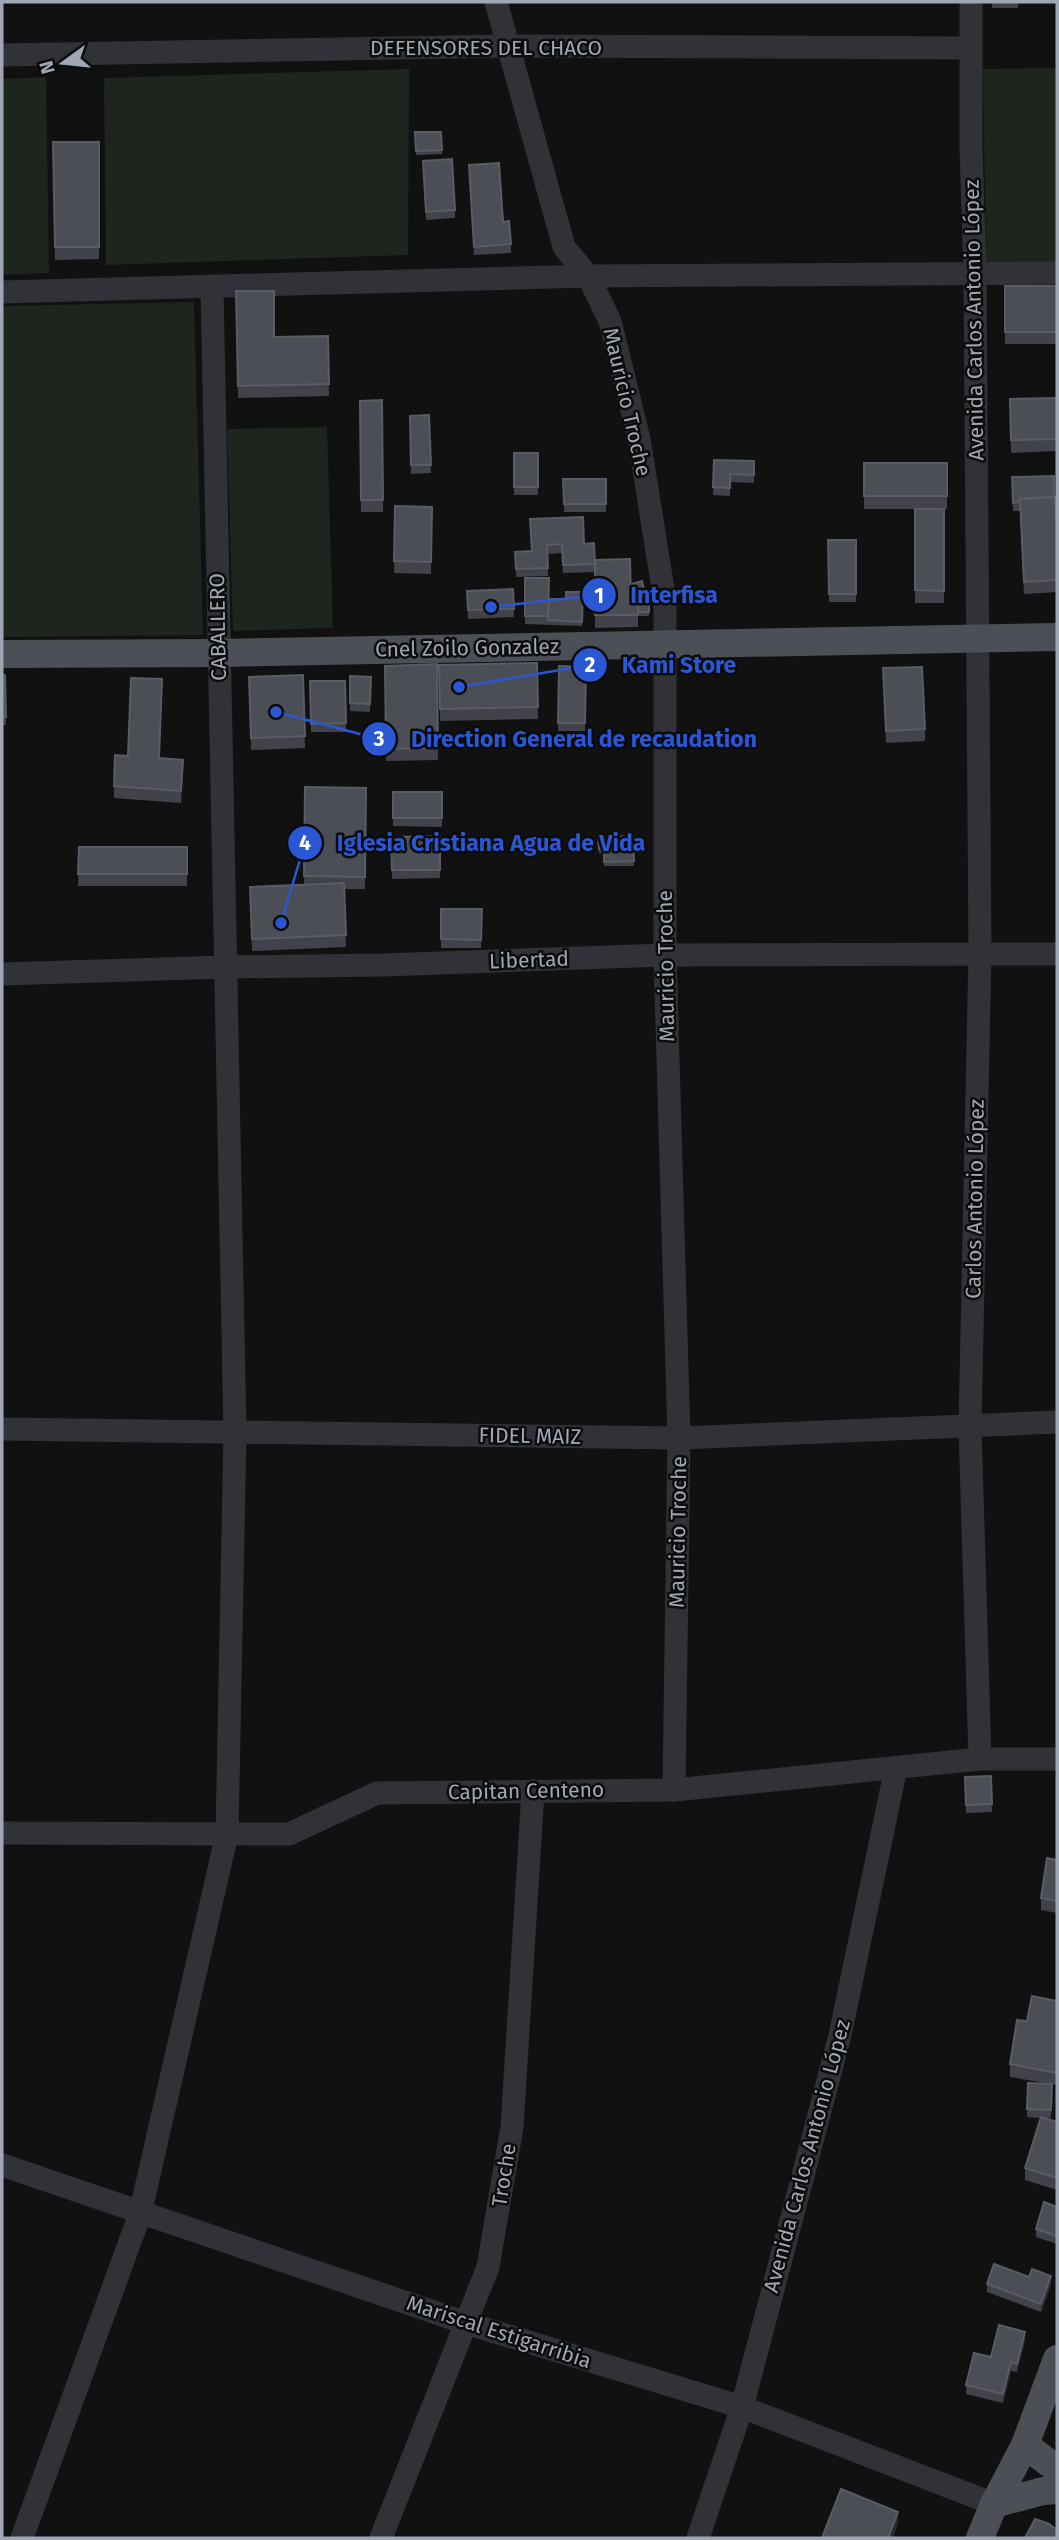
<svg xmlns="http://www.w3.org/2000/svg" width="1059" height="2540" font-family="'Fira Sans',sans-serif">
	<style>
		.green { fill: #1d251e }
		.lines { fill: none; stroke-linecap: round; stroke-linejoin: round }
		.minor { stroke: #313238; stroke-width: 23 }
		.major { stroke: #4d4f57; stroke-width: 28 }
		.wall { fill: #42434a }
		.shaded-wall { fill: #2a2b2f }
		.building { fill: #4c4e55; stroke: #595c64; stroke-width: 2 }
		.labels { text-anchor: middle; stroke-width: 5; stroke-linejoin: round; paint-order: stroke }
		.street-label { font-size: 21px; fill: #a0a7b4; stroke: #0c0c0d }
		.leader { fill: none; stroke: #2a57d4; stroke-width: 2.5 }
		.callout-dot { fill: #2a57d4; stroke: #0c0c0d; stroke-width: 2.5 }
		.mark-label { font-size: 21px; text-anchor: middle; font-weight: bold; fill: #fff }
		.callout-label { font-size: 23px; text-anchor: middle; font-weight: bold; fill: #2a57d4; stroke: #0c0c0d; stroke-width: 5; stroke-linejoin: round; paint-order: stroke }
	</style>
	<rect width="100%" height="100%" fill="#111112"/>
	<g class="green">
		<path d="M1057,68V262L986,263L983,69Z"/>
		<path d="M409,69L408,255L106,265L104,78Z"/>
		<path d="M46,77L49,273L2,275V79Z"/>
		<path d="M194,302L203,635L2,637V306Z"/>
		<path d="M327,427L333,628L233,631L227,429Z"/>
	</g>
	<g class="lines">
		<g class="minor">
			<path d="M496,2L564,247L588,276L610,321L639,439L665,601V955L679,1438L674,1790"/>
			<path d="M971,2V147L975,274L980,952L970,1427L980,1759"/>
			<path d="M2,55L507,46L970,48"/>
			<path d="M2,292L588,276L1057,273"/>
			<path d="M2,974L225,967L383,965L665,955L1057,954"/>
			<path d="M2,1429L679,1438L1057,1422"/>
			<path d="M2,1833L289,1834L377,1793L674,1790L980,1759H1057"/>
			<path d="M2,2165L466,2323L742,2407L994,2504"/>
			<path d="M22,2538L140,2214L227,1834L235,1432L212,287"/>
			<path d="M381,2538L488,2267L512,2127L533,1791"/>
			<path d="M698,2538L742,2407L840,2035L896,1768"/>
		</g>
		<g class="major">
			<path d="M2,654L218,653L1057,637"/>
			<path d="M1025,2445L1057,2469"/>
			<path d="M994,2504L1043,2491L1057,2490"/>
			<path d="M980,2538L994,2504L1025,2445L1057,2359"/>
		</g>
	</g>
	<g class="wall">
		<rect x="992" y="2" width="26" height="6"/>
		<path d="M415,132H441L442,154L416,155Z"/>
		<path d="M53,142H99V259L55,260Z"/>
		<path d="M423,161L455,210V218L426,220Z"/>
		<path d="M469,165L503,222L511,244V253L474,255Z"/>
		<rect x="1005" y="286" width="52" height="58"/>
		<path d="M236,291L274,337L328,336L329,396L238,398Z"/>
		<path d="M1057,398V451L1011,453L1010,399Z"/>
		<path d="M382,400L383,512H361L360,401Z"/>
		<path d="M429,415L431,473L411,474L410,416Z"/>
		<rect x="514" y="453" width="24" height="42"/>
		<path d="M714,460L754,461V483L730,482V496L713,495Z"/>
		<path d="M864,463H947V509H937H944V603H915V509H864Z"/>
		<path d="M1012,477L1057,548V592L1024,594L1020,511H1013Z"/>
		<path d="M563,479H606V512H564Z"/>
		<path d="M395,506L432,507L431,574L394,573Z"/>
		<path d="M530,519L584,544L594,543L595,572L563,573L562,553L548,554V576L516,577L515,552L531,551Z"/>
		<path d="M828,540H856V602H829Z"/>
		<path d="M595,560L631,604H635L632,584L645,598H649V616H638V627L595,628Z"/>
		<path d="M525,578L548,616L566,599L583,592L582,626L525,624Z"/>
		<path d="M513,589L514,617L468,619L467,591Z"/>
		<path d="M537,663L538,719L440,721L439,665Z"/>
		<path d="M437,664L438,760L386,761L385,666Z"/>
		<path d="M559,666L586,667L585,731H558Z"/>
		<path d="M883,668L925,729V741L886,743Z"/>
		<path d="M2,675H5L6,725H2Z"/>
		<path d="M303,675L305,748L251,750L249,677Z"/>
		<path d="M350,676L371,677L370,712L350,711Z"/>
		<path d="M310,681H345L346,732H311Z"/>
		<path d="M128,756L160,758L183,772L181,803L114,798V786Z"/>
		<path d="M305,787L366,788L365,889H344L346,947L252,951L250,887L304,885Z"/>
		<path d="M393,792H442V827L393,826Z"/>
		<path d="M440,836V878L392,879L391,837Z"/>
		<path d="M633,836L634,866H604V853H599L598,837Z"/>
		<path d="M79,847H187V886H78Z"/>
		<path d="M441,909H482L481,948H441Z"/>
		<path d="M991,1776L992,1812L966,1813L965,1777Z"/>
		<path d="M1057,1860V1913L1041,1910V1898Z"/>
		<path d="M1057,2001V2085L1010,2077V2064L1027,2021Z"/>
		<path d="M1028,2083L1052,2084L1051,2118H1044L1057,2122V2190L1025,2180V2168L1041,2118L1027,2117Z"/>
		<path d="M1057,2207V2244L1036,2237V2229Z"/>
		<path d="M1029,2277L1051,2285L1041,2312L987,2292V2284Z"/>
		<path d="M1025,2340L1017,2372L1011,2371L1003,2403L966,2394V2385L991,2357Z"/>
	</g>
	<g class="shaded-wall">
		<path d="M645,594V598L635,601V597Z"/>
		<path d="M1051,2276V2285L1041,2312V2304Z"/>
		<path d="M1025,2332V2340L1017,2372V2364Z"/>
		<path d="M1011,2362V2371L1003,2403V2394Z"/>
		<path d="M898,2512V2524L893,2538H888Z"/>
	</g>
	<g class="building">
		<path d="M415,132H441L442,150L416,151Z"/>
		<path d="M53,142H99V247H55Z"/>
		<path d="M452,159L455,210L426,212L423,161Z"/>
		<path d="M499,163L503,222L509,221L511,244L474,247L469,165Z"/>
		<rect x="1005" y="286" width="52" height="46"/>
		<path d="M236,291H274V337L328,336L329,384L238,386Z"/>
		<path d="M1057,398V439L1011,440L1010,399Z"/>
		<path d="M382,400L383,500H361L360,401Z"/>
		<path d="M429,415L431,465H411L410,416Z"/>
		<rect x="514" y="453" width="24" height="34"/>
		<path d="M714,460L754,461V475L730,474V488L713,487Z"/>
		<rect x="864" y="463" width="83" height="33"/>
		<path d="M1054,476V497L1020,499V502L1013,503L1012,477Z"/>
		<path d="M563,479H606V504H564Z"/>
		<path d="M1055,497L1057,548V580L1024,582L1020,499Z"/>
		<path d="M395,506L432,507L431,562L394,561Z"/>
		<path d="M915,509H944V591L915,590Z"/>
		<path d="M583,517L584,544L594,543L595,564L563,565L562,544L547,545L548,568L516,569L515,552L532,551L530,519Z"/>
		<path d="M828,540H856V594H829Z"/>
		<path d="M630,559L631,604H638V615H595V560Z"/>
		<path d="M525,578H549L548,616H525Z"/>
		<path d="M642,581L645,594L635,597L632,584Z"/>
		<path d="M513,589L514,609L468,610L467,591Z"/>
		<path d="M566,592H583L582,622L548,620L549,599H566Z"/>
		<path d="M635,598H649V612H638V604H635Z"/>
		<path d="M537,663L538,707L440,709L439,665Z"/>
		<path d="M437,664L438,748L386,749L385,666Z"/>
		<path d="M559,666L586,667L585,723H558Z"/>
		<path d="M922,667L925,729L886,731L883,668Z"/>
		<path d="M2,675H5L6,717H2Z"/>
		<path d="M303,675L305,736L251,738L249,677Z"/>
		<path d="M350,676L371,677L370,704L350,703Z"/>
		<path d="M131,678L162,679L159,758L183,760L181,791L114,786L115,755L128,756Z"/>
		<path d="M310,681H345L346,723L311,724Z"/>
		<path d="M305,787L366,788L365,877L304,876Z"/>
		<rect x="393" y="792" width="49" height="26"/>
		<path d="M440,836V870H392L391,837Z"/>
		<path d="M633,836L634,861L604,862V849H599L598,837Z"/>
		<path d="M79,847H187V874H78Z"/>
		<path d="M344,883L346,935L252,939L250,887Z"/>
		<path d="M441,909H482L481,940L441,939Z"/>
		<path d="M991,1776L992,1804L966,1805L965,1777Z"/>
		<path d="M1047,1858L1057,1860V1901L1041,1898Z"/>
		<path d="M1032,1996L1057,2001V2073L1010,2064L1017,2020L1027,2021Z"/>
		<path d="M1028,2083L1052,2084L1051,2110L1027,2109Z"/>
		<path d="M1041,2117L1057,2122V2178L1025,2168Z"/>
		<path d="M1044,2202L1057,2207V2236L1036,2229Z"/>
		<path d="M994,2264L1029,2277L1032,2269L1051,2276L1041,2304L987,2284Z"/>
		<path d="M999,2325L1025,2332L1017,2364L1011,2362L1003,2394L966,2385L974,2353L991,2357Z"/>
		<path d="M841,2489L898,2512L888,2538H822Z"/>
		<path d="M1035,2519L1049,2524L1057,2530V2538H1025Z"/>
	</g>
	<g class="labels">
		<g class="street-label">
			<text x="486" y="55">DEFENSORES DEL CHACO</text>
			<text transform="translate(974 320) rotate(-91)" y="7">Avenida Carlos Antonio López</text>
			<text transform="translate(627 402) rotate(77)" y="7">Mauricio Troche</text>
			<text transform="translate(218 627) rotate(-91)" y="7">CABALLERO</text>
			<text transform="translate(467 648) rotate(-1)" y="7">Cnel Zoilo Gonzalez</text>
			<text transform="translate(529 960) rotate(-2)" y="7">Libertad</text>
			<text transform="translate(666 966) rotate(-91)" y="7">Mauricio Troche</text>
			<text transform="translate(975 1199) rotate(-89)" y="7">Carlos Antonio López</text>
			<text transform="translate(530 1436) rotate(1)" y="7">FIDEL MAIZ</text>
			<text transform="translate(678 1532) rotate(-89)" y="7">Mauricio Troche</text>
			<text transform="translate(526 1791) rotate(-1)" y="7">Capitan Centeno</text>
			<text transform="translate(807 2156) rotate(-75)" y="7">Avenida Carlos Antonio López</text>
			<text transform="translate(504 2175) rotate(-81)" y="7">Troche</text>
			<text transform="translate(499 2332) rotate(18)" y="7">Mariscal Estigarribia</text>
		</g>
	</g>
	<path class="leader" d="M491 607L599 595M459 687L590 665M276 712L379 739M281 923L305 843"/>
	<g class="callout-dot">
		<circle cx="491" cy="607" r="7"/>
		<circle cx="459" cy="687" r="7"/>
		<circle cx="276" cy="712" r="7"/>
		<circle cx="281" cy="923" r="7"/>
		<circle cx="599" cy="595" r="18"/>
		<circle cx="590" cy="665" r="18"/>
		<circle cx="379" cy="739" r="18"/>
		<circle cx="305" cy="843" r="18"/>
	</g>
	<g class="mark-label">
		<text x="599" y="603">1</text>
		<text x="590" y="672">2</text>
		<text x="379" y="746">3</text>
		<text x="305" y="850">4</text>
	</g>
	<g class="callout-label">
		<text x="674" y="603">Interfisa</text>
		<text x="679" y="673">Kami Store</text>
		<text x="584" y="747">Direction General de recaudation</text>
		<text x="491" y="851">Iglesia Cristiana Agua de Vida</text>
	</g>
	<rect width="1059" height="2540" fill="none" stroke="#a0a7b4" stroke-width="7"/>
	<g transform="translate(63 63) rotate(255)" stroke="#0c0c0d" stroke-width="5" paint-order="stroke">
	<path d="M0-5L12 26L0 18L-12 26Z" fill="#a0a7b4"/>
	<text y="-10" font-size="19" font-weight="bold" text-anchor="middle" fill="#a0a7b4">N</text>
	</g>
</svg>
